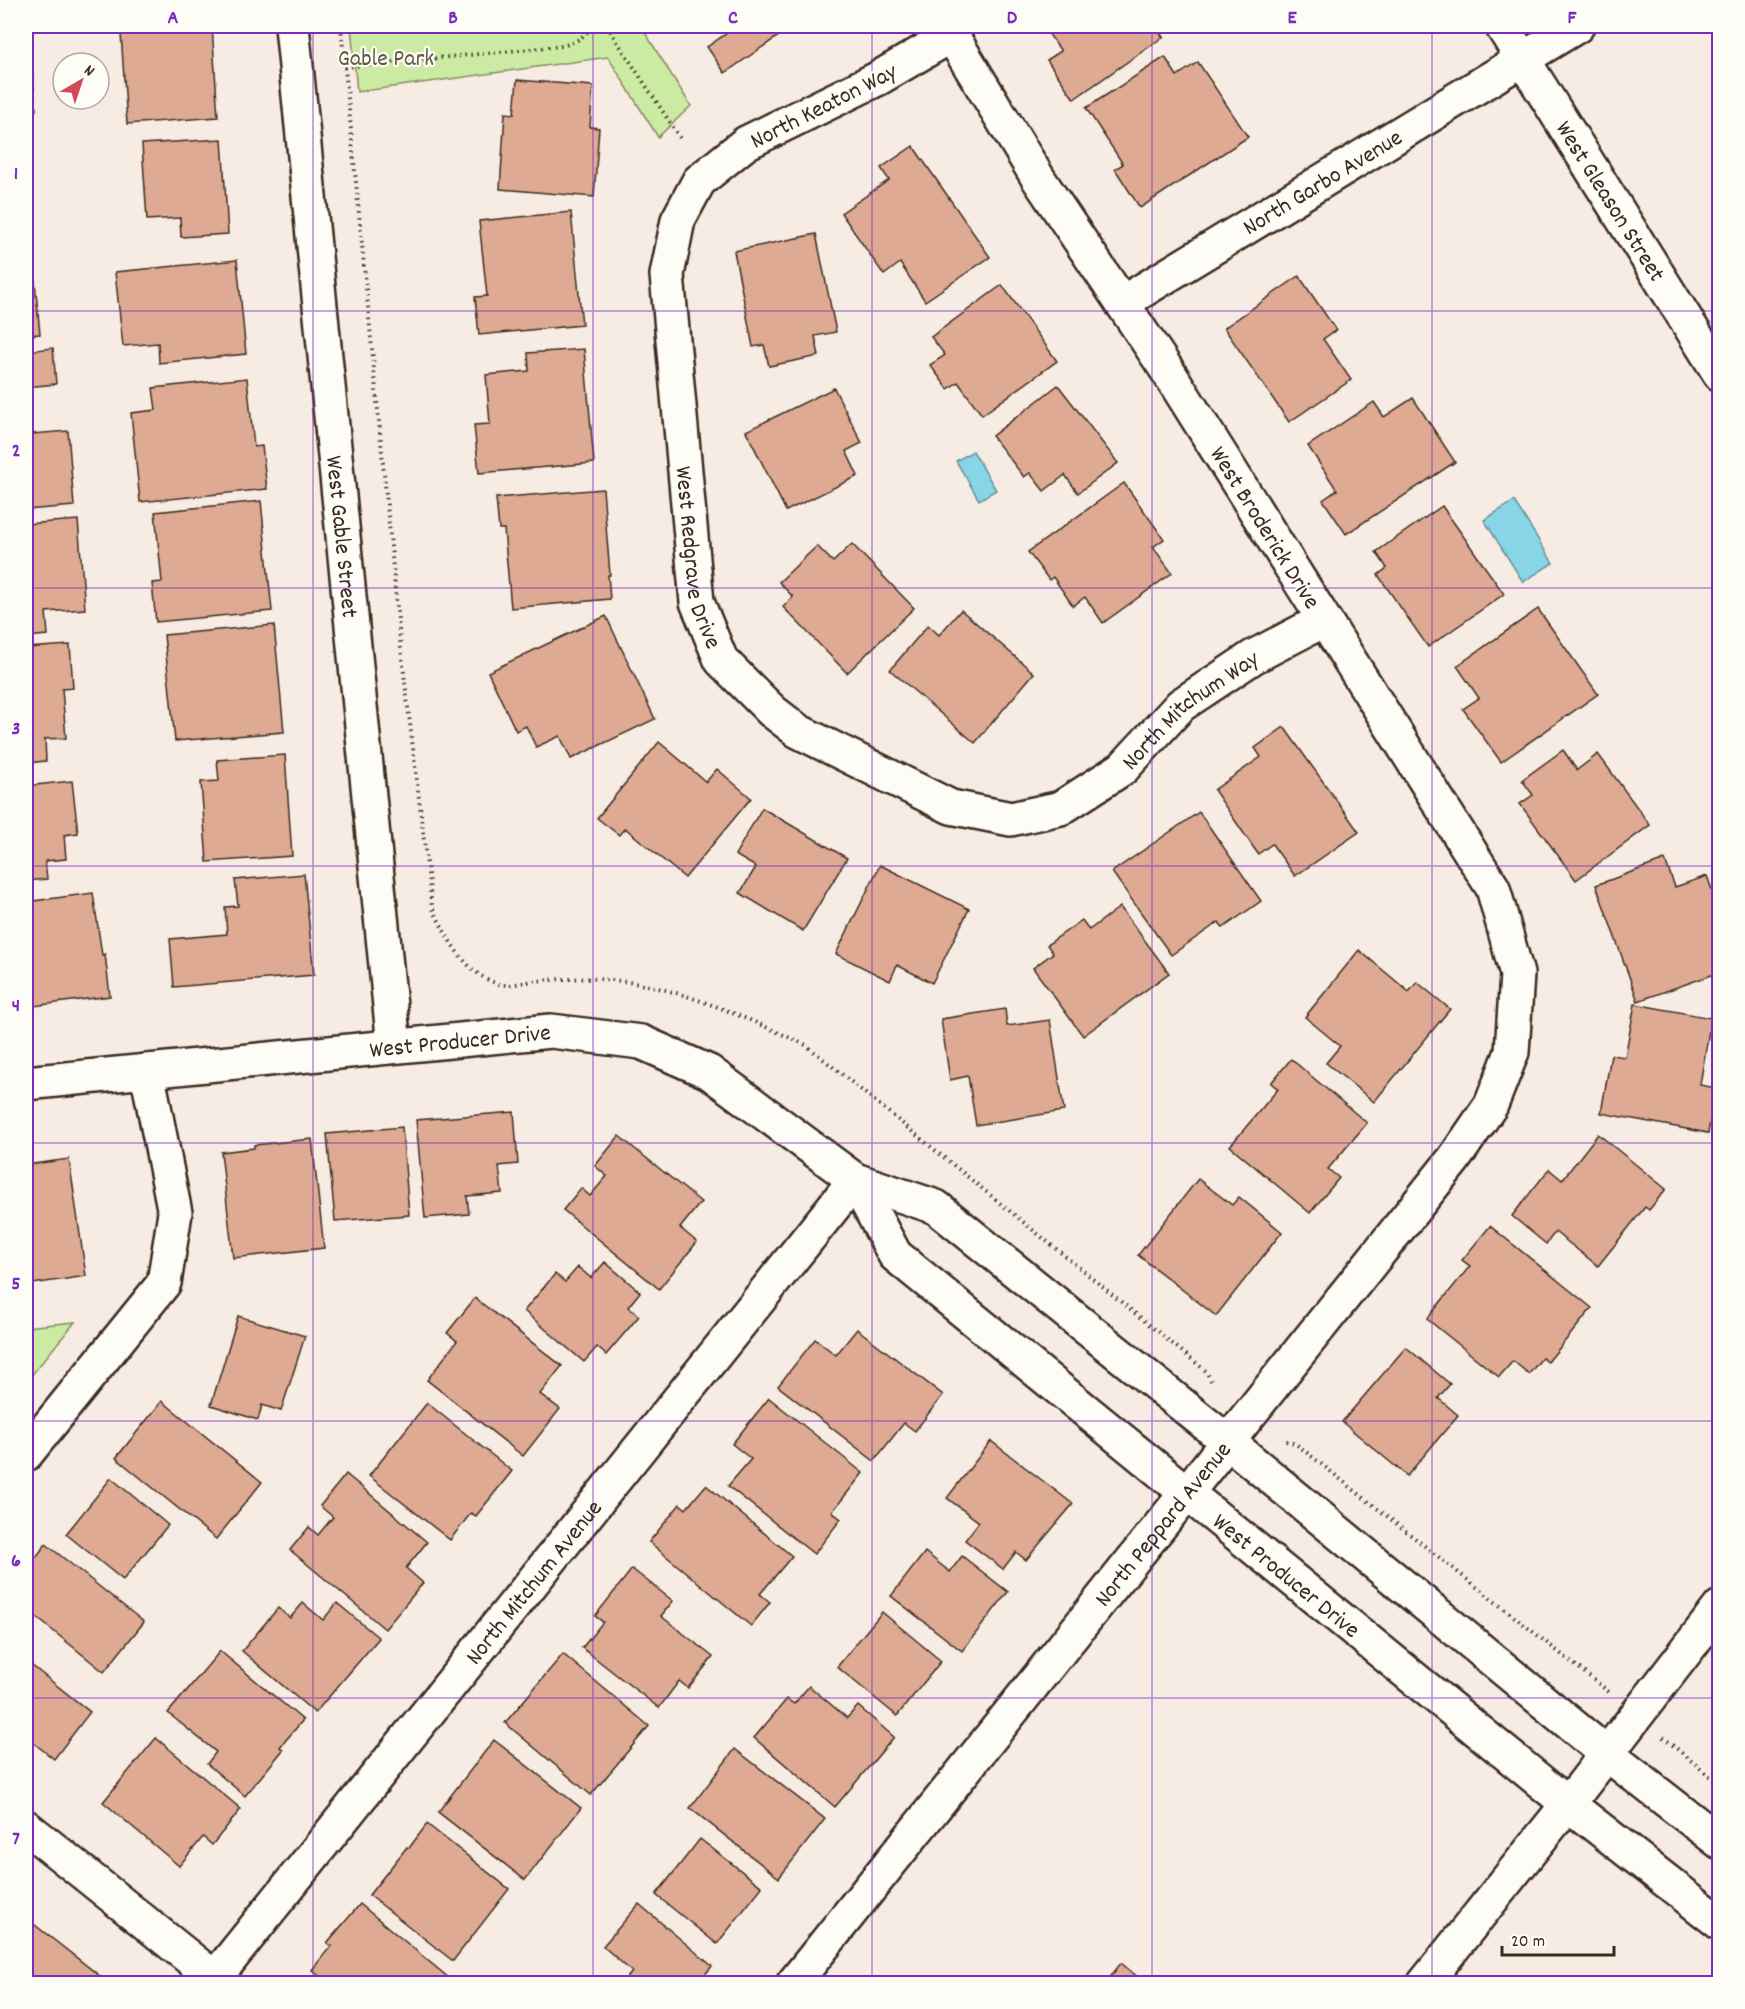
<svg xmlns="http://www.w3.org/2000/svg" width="1745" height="2009" font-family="Dekko,sans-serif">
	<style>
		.green { fill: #cbeba3; stroke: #838a60; stroke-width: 1.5 }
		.water { fill: #88d5e7; stroke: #699197; stroke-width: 1.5 }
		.building { fill: #deaa93; stroke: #3b2a1e; stroke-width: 1.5 }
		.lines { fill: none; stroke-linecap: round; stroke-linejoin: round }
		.minor-casing { stroke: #3b2a1e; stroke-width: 38 }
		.path { stroke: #3b2a1e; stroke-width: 4; stroke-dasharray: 1.5 4.5; stroke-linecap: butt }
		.minor { stroke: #fdfcf7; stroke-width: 33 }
		.grid { fill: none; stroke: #7b2cbf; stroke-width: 1.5; stroke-opacity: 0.55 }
		.labels { text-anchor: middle; stroke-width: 4.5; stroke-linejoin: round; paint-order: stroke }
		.park-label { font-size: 24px; fill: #5f5a3f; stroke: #fdfcf7 }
		.street-label { font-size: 24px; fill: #3b2a1e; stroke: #fdfcf7 }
		.neatline { fill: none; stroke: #7b2cbf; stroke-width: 2 }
		.grid-label { font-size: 20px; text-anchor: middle; font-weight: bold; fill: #7b2cbf }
	</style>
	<rect width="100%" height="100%" fill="#f7ece3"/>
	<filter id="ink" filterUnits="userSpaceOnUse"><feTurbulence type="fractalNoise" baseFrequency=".0167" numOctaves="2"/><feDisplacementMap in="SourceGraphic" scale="12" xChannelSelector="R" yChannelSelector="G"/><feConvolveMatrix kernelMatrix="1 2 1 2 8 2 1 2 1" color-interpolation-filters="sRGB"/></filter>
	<g filter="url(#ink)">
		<g class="green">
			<path d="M351,26H641L691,106L658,137L608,57L357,92Z"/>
			<path d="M75,1322L26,1382V1327Z"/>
		</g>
		<g class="water">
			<path d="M973,451L996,490L979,500L956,461Z"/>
			<path d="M1514,501L1553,563L1523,582L1484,520Z"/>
		</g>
		<g class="building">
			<path d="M26,26H28L36,110L26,111Z"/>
			<path d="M150,26H212L218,117L127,124L121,33L150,31Z"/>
			<path d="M721,26H793L725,73L707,47L727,33Z"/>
			<path d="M1043,26H1155L1163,37L1074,99L1047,60L1061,51Z"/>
			<path d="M1165,57L1177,76L1198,62L1248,137L1140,208L1115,169L1123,164L1086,108Z"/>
			<path d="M517,80L593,86L590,127L599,128L594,197L500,189L505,113L514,114Z"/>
			<path d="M222,139L228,234L181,237L180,218L147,220L142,144Z"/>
			<path d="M913,146L990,257L925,301L900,263L884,275L841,213L889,180L881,168Z"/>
			<path d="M571,212L582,325L479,335L475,297L487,296L479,221Z"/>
			<path d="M816,234L836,332L815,336L819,356L769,366L764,345L753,347L734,251Z"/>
			<path d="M237,260L246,354L159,363L158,343L123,346L115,272Z"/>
			<path d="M34,271L40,334L28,335L29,351L53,348L56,384L26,387V272Z"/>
			<path d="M1299,276L1336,330L1323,339L1351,380L1289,422L1224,328Z"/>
			<path d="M1002,285L1057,361L982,415L958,382L948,389L930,365L945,355L931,337Z"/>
			<path d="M584,349L594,463L479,473L474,425L490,424L486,375L529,371L528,353Z"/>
			<path d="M247,378L254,447L262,446L267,489L140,502L131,413L156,410L153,388Z"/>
			<path d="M1058,385L1118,463L1078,493L1065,475L1044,491L1030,473L1024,477L992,436Z"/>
			<path d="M834,388L862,443L846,451L858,476L786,511L746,431Z"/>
			<path d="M1413,398L1455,462L1346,534L1323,500L1337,490L1308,446L1374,402L1384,417Z"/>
			<path d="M30,415L32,434L68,431L74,506L26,510V416Z"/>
			<path d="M1124,483L1164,539L1153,547L1172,573L1103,623L1085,597L1073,606L1053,577L1049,580L1028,552Z"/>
			<path d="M603,489L610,575H608L610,599L511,608L504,529H499L496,498Z"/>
			<path d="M261,501L272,611L156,622L152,583L162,582L155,512Z"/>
			<path d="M1442,506L1504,594L1428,647L1378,575L1387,568L1376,552Z"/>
			<path d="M78,520L85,609L46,612L48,635L26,637V524Z"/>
			<path d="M852,544L914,608L847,673L783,607L793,597L779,582L817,546L833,562Z"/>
			<path d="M1538,609L1598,694L1501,762L1463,709L1479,698L1457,666Z"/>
			<path d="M961,610L1034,673L975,743L890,670L928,625L939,635Z"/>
			<path d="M606,616L655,719L571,759L560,736L536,747L526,726L516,731L488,672Z"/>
			<path d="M274,625L284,732L175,741L164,635Z"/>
			<path d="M70,645L73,688L62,689L66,738L45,739L46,761L26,763V648Z"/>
			<path d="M1284,727L1359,832L1295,876L1272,844L1258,854L1214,790L1261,757L1255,748Z"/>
			<path d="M659,742L706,782L717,769L751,798L685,878L625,828L619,835L597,818Z"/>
			<path d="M1563,750L1577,770L1598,754L1650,825L1576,880L1520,804L1533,795L1522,780Z"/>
			<path d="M285,755L292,856L207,862L201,782L219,781L217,760Z"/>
			<path d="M72,781L78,833L64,835L66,859L45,861L47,879L26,881V786Z"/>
			<path d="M762,808L847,858L803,931L740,893L756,867L735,855Z"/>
			<path d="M1199,812L1261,901L1223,928L1219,922L1171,955L1112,872Z"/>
			<path d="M1665,860L1675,887L1707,876L1720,912V972L1638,1001L1596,885Z"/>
			<path d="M880,865L969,909L932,983L897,965L890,981L836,954Z"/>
			<path d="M304,874L314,975L174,987L170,939L227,934L225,907L238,906L235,880Z"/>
			<path d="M93,893L102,955L105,954L110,996L26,1007V902Z"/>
			<path d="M1120,907L1169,973L1083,1036L1033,968L1053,953L1047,945L1082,920L1089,930Z"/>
			<path d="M1359,950L1409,992L1417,982L1450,1009L1374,1102L1326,1063L1340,1046L1305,1017Z"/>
			<path d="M1635,1004L1711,1018L1700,1085L1716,1088L1708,1133L1601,1113L1611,1055L1625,1057Z"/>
			<path d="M1005,1009L1007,1026L1050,1020L1064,1111L976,1125L968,1076L950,1080L941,1019Z"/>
			<path d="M1291,1059L1367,1123L1328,1169L1339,1178L1310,1213L1230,1146L1278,1089L1271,1083Z"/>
			<path d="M514,1112L518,1164L499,1166L502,1193L467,1196L469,1214L425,1218L416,1120Z"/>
			<path d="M402,1127L409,1215L335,1221L327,1134Z"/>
			<path d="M1598,1134L1666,1189L1649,1210L1645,1207L1598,1266L1555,1232L1546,1244L1512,1216L1549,1169L1562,1180Z"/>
			<path d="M619,1136L701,1202L680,1228L697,1242L659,1289L563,1210L581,1188L590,1196L607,1176L595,1166Z"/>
			<path d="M312,1139L324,1248L233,1258L221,1152L254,1148V1145Z"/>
			<path d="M69,1159L86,1276L26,1285V1165Z"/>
			<path d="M1198,1179L1232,1205L1239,1197L1282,1232L1216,1316L1138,1255Z"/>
			<path d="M1490,1226L1592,1308L1548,1362L1542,1358L1529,1374L1513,1361L1499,1377L1427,1319L1470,1266L1462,1260Z"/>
			<path d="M605,1262L640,1292L628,1307L639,1316L606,1355L597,1347L584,1362L524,1311L555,1274L565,1282L578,1267L591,1278Z"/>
			<path d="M475,1298L562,1366L540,1394L560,1409L523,1456L427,1380L457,1341L447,1333Z"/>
			<path d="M238,1316L305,1336L281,1411L262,1405L258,1420L211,1405Z"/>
			<path d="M857,1329L943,1395L915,1431L904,1423L874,1461L778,1386L815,1339L836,1355Z"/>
			<path d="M1406,1347L1450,1384L1438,1398L1458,1415L1407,1476L1342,1422Z"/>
			<path d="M769,1398L863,1473L832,1512L841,1519L814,1554L728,1486L751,1459L732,1444Z"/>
			<path d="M162,1401L262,1482L216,1539L116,1458Z"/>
			<path d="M427,1403L512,1471L476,1516L471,1513L450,1540L369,1476Z"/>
			<path d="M991,1441L1073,1504L1026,1560L1016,1552L1003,1569L965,1540L979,1522L947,1498Z"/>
			<path d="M346,1474L427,1542L406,1568L423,1583L385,1629L290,1550L309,1527L318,1535L333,1517L320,1506Z"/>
			<path d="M111,1478L168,1525L123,1580L66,1534Z"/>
			<path d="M706,1485L792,1556L760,1594L770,1602L751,1626L649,1542L680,1504L686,1509Z"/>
			<path d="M46,1544L144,1622L104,1672L26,1609V1570Z"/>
			<path d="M925,1552L950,1572L962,1556L1008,1592L962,1651L891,1596Z"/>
			<path d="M632,1569L673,1601L661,1616L713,1657L688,1688L679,1681L659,1708L582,1648L603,1622L595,1616Z"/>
			<path d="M303,1603L323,1620L337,1603L379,1638L315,1713L242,1651L278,1608L290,1618Z"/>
			<path d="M882,1612L941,1661L897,1716L837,1667Z"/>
			<path d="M220,1651L303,1720L280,1747L283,1750L245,1796L207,1764L216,1752L168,1713Z"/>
			<path d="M563,1654L649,1726L591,1795L505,1723Z"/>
			<path d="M26,1661L90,1712L54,1759L26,1737Z"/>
			<path d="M809,1686L847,1718L858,1706L894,1737L835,1807L754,1738L787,1699L794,1704Z"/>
			<path d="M156,1738L241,1809L212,1845L203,1837L179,1866L103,1802Z"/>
			<path d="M494,1740L581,1808L525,1880L438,1812Z"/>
			<path d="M735,1749L825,1819L779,1878L690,1808Z"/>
			<path d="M427,1824L509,1889L453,1961L369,1895L407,1847L409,1848Z"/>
			<path d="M700,1839L762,1887L717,1944L656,1895Z"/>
			<path d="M360,1904L456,1984H329L312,1970L331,1946L327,1943Z"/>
			<path d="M639,1904L712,1966L697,1984H622L632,1972L603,1946Z"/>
			<path d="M26,1918L101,1977L96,1984H26Z"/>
			<path d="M1121,1963L1146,1984H1105Z"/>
		</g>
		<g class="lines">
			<defs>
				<g id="minor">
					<path id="s1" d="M292,26L394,1046"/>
					<path id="s2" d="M1502,26L1720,374"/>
					<path id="s3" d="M952,35L877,79L746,143L699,181L678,220L667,275L697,602L721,660L772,711L798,731L951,807L1011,819L1061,808L1123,768L1181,705L1253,657L1324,620"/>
					<path id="s4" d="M1122,303L1577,26"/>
					<path id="s5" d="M26,1083L551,1031L641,1042L709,1072L855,1180L936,1207L1227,1441L1607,1754L1720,1842"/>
					<path id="s6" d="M855,1180L895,1255L1568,1804L1720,1923"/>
					<path d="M26,1454L164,1283L175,1213L147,1071"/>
					<path d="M26,1827L222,1984"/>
					<path id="s7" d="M210,1984L855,1180"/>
					<path id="s8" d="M793,1984L1454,1159L1491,1105L1512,1052L1517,974L1493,888L1169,373L1038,178L946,26"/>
					<path d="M1424,1984L1568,1804L1720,1607"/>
				</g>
			</defs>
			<use href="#minor" class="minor-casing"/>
			<g class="path">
				<path d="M341,26L400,640L432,907C447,937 463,972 498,984C508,987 524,982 535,981C560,979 586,977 612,980C680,987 744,1017 806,1045L1206,1371L1211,1381"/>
				<path d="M607,26L682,141"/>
				<path d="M345,67L562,46C576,42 584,38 591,26"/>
				<path d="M1286,1441L1296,1444L1609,1692"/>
				<path d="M1663,1737L1720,1785"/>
			</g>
			<use href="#minor" class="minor"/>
		</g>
	</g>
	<path class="grid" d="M313,26V1984M593,26V1984M872,26V1984M1152,26V1984M1432,26V1984M26,311H1720M26,588H1720M26,866H1720M26,1143H1720M26,1421H1720M26,1698H1720"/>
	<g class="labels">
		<g class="park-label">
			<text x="386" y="65">Gable Park</text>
		</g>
		<g class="street-label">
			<text transform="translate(823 105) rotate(-27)" y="8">North Keaton Way</text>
			<text dy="8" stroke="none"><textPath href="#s4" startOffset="234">North Garbo Avenue</textPath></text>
			<text dy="8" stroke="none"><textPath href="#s2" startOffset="206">West Gleason Street</textPath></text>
			<text transform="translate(1266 527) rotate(58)" y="8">West Broderick Drive</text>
			<text dy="8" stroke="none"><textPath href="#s1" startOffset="513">West Gable Street</textPath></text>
			<text dy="8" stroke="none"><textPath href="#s3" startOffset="678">West Redgrave Drive</textPath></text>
			<text dy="8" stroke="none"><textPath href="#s3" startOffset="1336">North Mitchum Way</textPath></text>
			<text dy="8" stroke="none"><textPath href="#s5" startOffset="436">West Producer Drive</textPath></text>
			<text dy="8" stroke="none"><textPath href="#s8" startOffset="590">North Peppard Avenue</textPath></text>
			<text dy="8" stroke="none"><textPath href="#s6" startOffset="591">West Producer Drive</textPath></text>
			<text dy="8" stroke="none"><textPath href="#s7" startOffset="516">North Mitchum Avenue</textPath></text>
		</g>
	</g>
	<rect width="1745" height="2009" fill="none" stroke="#fdfcf7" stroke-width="66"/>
	<g transform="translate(81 81) rotate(39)"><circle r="28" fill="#fdfcf7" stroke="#afa8a0" stroke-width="1.5"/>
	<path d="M0-4.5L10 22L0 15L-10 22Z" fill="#d1495b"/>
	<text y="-9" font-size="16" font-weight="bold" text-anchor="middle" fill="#3b2a1e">N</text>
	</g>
	<path d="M1502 1946v9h112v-9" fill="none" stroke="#3b2a1e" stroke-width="3"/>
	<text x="1511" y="1946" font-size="18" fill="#3b2a1e" stroke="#fdfcf7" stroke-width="4.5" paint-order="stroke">20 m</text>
	<rect x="33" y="33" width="1679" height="1943" class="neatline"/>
	<g class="grid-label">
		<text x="173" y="23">A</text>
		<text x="453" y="23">B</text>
		<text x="733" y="23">C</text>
		<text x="1012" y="23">D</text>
		<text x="1292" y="23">E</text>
		<text x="1572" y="23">F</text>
		<text x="16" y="179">1</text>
		<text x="16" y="456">2</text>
		<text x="16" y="734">3</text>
		<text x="16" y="1011">4</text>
		<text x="16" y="1289">5</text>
		<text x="16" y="1566">6</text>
		<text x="16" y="1844">7</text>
	</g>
</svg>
